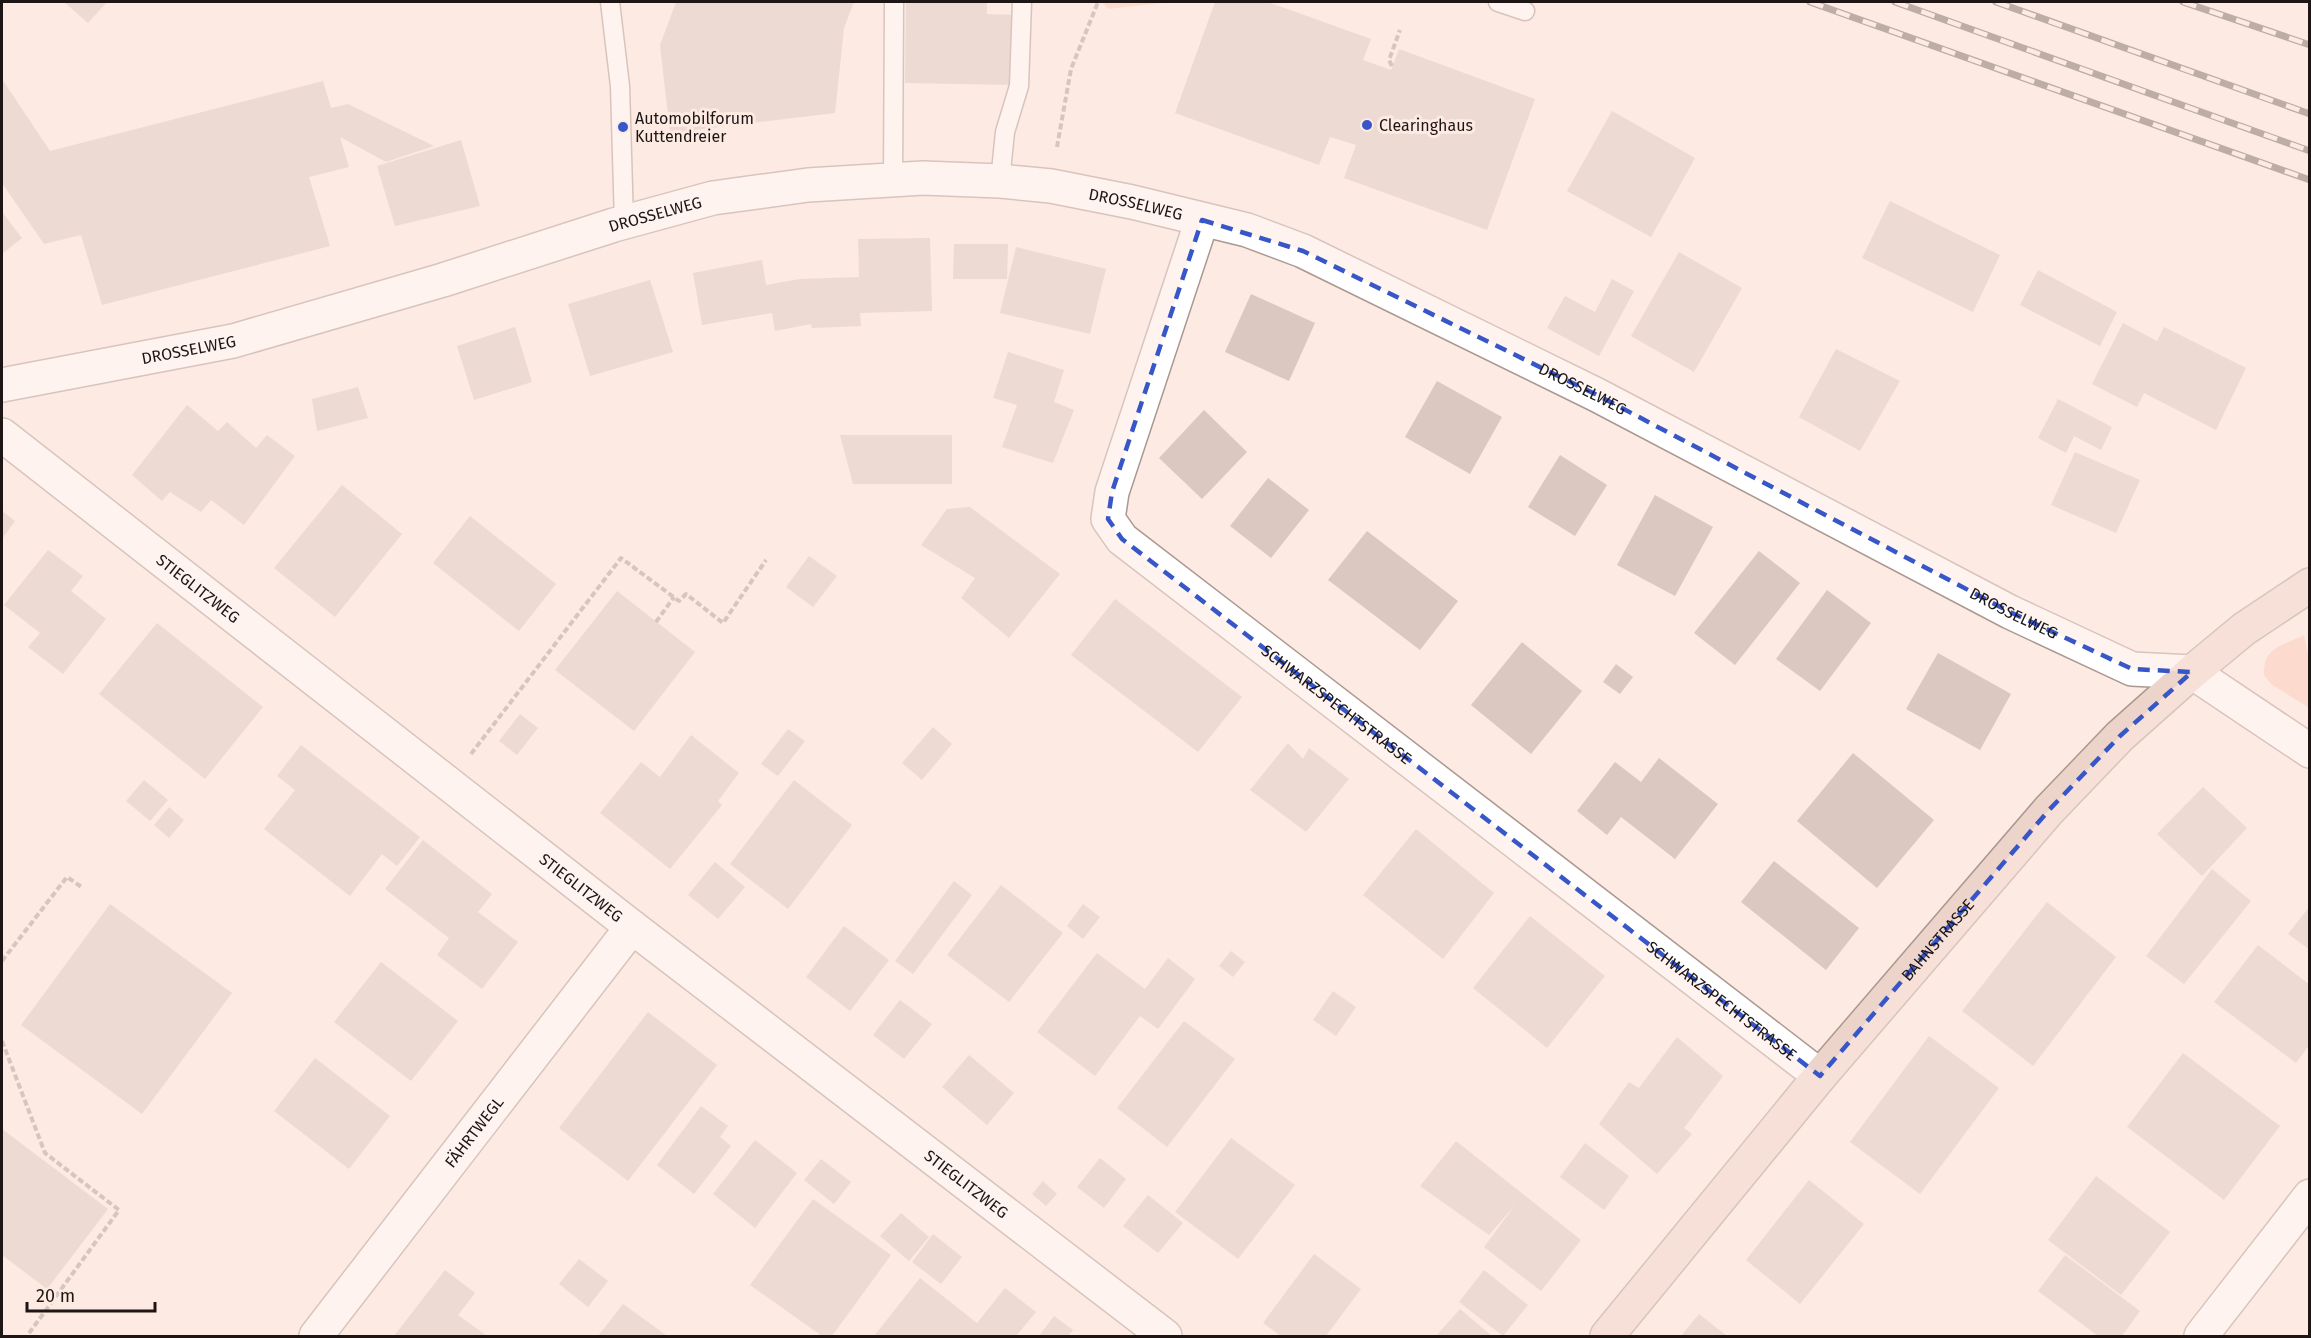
<svg xmlns="http://www.w3.org/2000/svg" width="2311" height="1338" font-family="'Fira Sans',sans-serif">
	<style>
		.green { fill: #facbb7 }
		.building { fill: #dac8c1 }
		.lines { fill: none; stroke-linecap: round; stroke-linejoin: round }
		.lane-casing { stroke: #aa9891; stroke-width: 21 }
		.street-casing { stroke: #aa9891; stroke-width: 36 }
		.secondary-casing { stroke: #aa9891; stroke-width: 36 }
		.path { stroke: #a99a95; stroke-width: 4; stroke-dasharray: 6 3; stroke-linecap: butt }
		.lane { stroke: #fff; stroke-width: 18 }
		.street { stroke: #fff; stroke-width: 33 }
		.secondary { stroke: #edd4ca; stroke-width: 33 }
		.rail-casing { stroke: #6f6460; stroke-width: 7 }
		.rail { stroke: #fdeae2; stroke-width: 4.5; stroke-dasharray: 14; stroke-linecap: butt }
		.marked { fill: none; stroke: #3756c8; stroke-width: 4.5; stroke-dasharray: 12 8; stroke-linejoin: round }
		.poi-dot { fill: #3756c8; stroke: #fdeae2; stroke-width: 2 }
		.labels { text-anchor: middle; stroke-width: 6; stroke-linejoin: round; paint-order: stroke }
		.poi-label { font-size: 16px; fill: #1d1614; stroke: #fdeae2; text-anchor: start }
		.street-label { font-size: 16px; fill: #1d1614; stroke: #fdeae2 }
	</style>
	<rect width="100%" height="100%" fill="#fdeae2"/>
	<g class="green">
		<path d="M1102,2H1171L1108,9Z"/>
		<path d="M2304,635L2309,660V708L2271,684L2264,675C2263,647 2282,646 2304,635Z"/>
	</g>
	<g class="building">
		<path d="M64,2H107L88,23Z"/>
		<path d="M676,2H854L844,28L835,113L670,133L660,45Z"/>
		<path d="M906,2H987V14L1015,15L1013,85L905,83Z"/>
		<path d="M1215,2H1268L1371,39L1363,60L1391,70L1399,49L1535,99L1487,230L1344,178L1356,145L1330,137L1319,165L1175,113Z"/>
		<path d="M2,79L50,151L323,81L331,108L348,104L434,146L386,162L340,137L349,167L309,177L330,246L102,305L81,235L44,244L2,183Z"/>
		<path d="M1612,111L1695,158L1651,237L1567,191Z"/>
		<path d="M461,140L480,206L395,226L377,166Z"/>
		<path d="M1890,201L2000,255L1973,312L1862,258Z"/>
		<path d="M2,212L22,238L2,254Z"/>
		<path d="M930,238L932,311L860,313L861,326L812,328L811,324L775,331L772,313L702,325L693,273L762,260L766,285L800,279L859,277L858,239Z"/>
		<path d="M954,244H1008L1007,279H953Z"/>
		<path d="M1016,247L1106,269L1090,334L1000,313Z"/>
		<path d="M1679,252L1742,288L1694,372L1631,336Z"/>
		<path d="M2038,270L2117,312L2100,346L2020,305Z"/>
		<path d="M1612,279L1634,291L1599,356L1547,328L1565,296L1595,312Z"/>
		<path d="M650,280L673,352L590,376L568,304Z"/>
		<path d="M1251,294L1315,323L1289,381L1225,352Z"/>
		<path d="M2123,323L2157,341L2164,327L2246,368L2216,430L2144,393L2137,407L2092,384Z"/>
		<path d="M515,327L532,382L474,400L457,346Z"/>
		<path d="M1836,349L1900,381L1860,451L1799,417Z"/>
		<path d="M1008,352L1064,370L1054,402L1074,410L1053,463L1002,447L1017,405L993,398Z"/>
		<path d="M1437,381L1502,417L1470,474L1405,437Z"/>
		<path d="M358,387L368,418L317,431L312,399Z"/>
		<path d="M2058,399L2112,427L2101,450L2074,436L2066,453L2038,438Z"/>
		<path d="M187,405L218,431L227,422L256,448L267,435L295,456L244,525L211,500L201,512L170,492L162,501L132,475Z"/>
		<path d="M1204,410L1247,452L1202,499L1159,458Z"/>
		<path d="M840,435H952V484H853Z"/>
		<path d="M2075,452L2140,480L2116,533L2051,505Z"/>
		<path d="M1560,455L1607,485L1575,536L1528,507Z"/>
		<path d="M1268,478L1309,510L1271,558L1230,526Z"/>
		<path d="M342,485L402,534L335,617L274,568Z"/>
		<path d="M1655,495L1713,527L1675,596L1617,565Z"/>
		<path d="M970,507L1060,574L1009,638L961,598L975,578L921,545L947,509Z"/>
		<path d="M2,511L15,521L2,539Z"/>
		<path d="M470,516L556,584L519,631L433,563Z"/>
		<path d="M1367,531L1458,601L1420,650L1328,580Z"/>
		<path d="M48,550L83,576L71,591L106,619L63,674L28,647L40,633L4,605Z"/>
		<path d="M1759,551L1800,583L1735,665L1694,633Z"/>
		<path d="M809,556L837,576L813,607L786,587Z"/>
		<path d="M1827,590L1871,623L1820,691L1776,659Z"/>
		<path d="M617,591L695,652L634,731L555,670Z"/>
		<path d="M1115,599L1242,697L1198,752L1071,655Z"/>
		<path d="M157,623L263,707L205,779L99,694Z"/>
		<path d="M1522,642L1582,691L1531,754L1471,705Z"/>
		<path d="M1938,653L2011,694L1980,750L1906,709Z"/>
		<path d="M1616,664L1633,677L1620,694L1603,682Z"/>
		<path d="M520,714L538,728L517,755L499,741Z"/>
		<path d="M933,727L952,744L922,780L902,763Z"/>
		<path d="M788,729L805,741L778,776L761,764Z"/>
		<path d="M691,735L739,773L718,801L722,805L670,869L600,813L641,762L660,777Z"/>
		<path d="M1288,743L1303,759L1309,748L1349,779L1306,832L1250,790Z"/>
		<path d="M301,745L420,837L397,866L382,854L350,896L264,829L295,790L277,776Z"/>
		<path d="M1853,753L1934,820L1877,888L1797,821Z"/>
		<path d="M1659,758L1718,804L1675,859L1621,817L1607,835L1577,811L1615,762L1641,782Z"/>
		<path d="M144,780L168,800L150,821L126,801Z"/>
		<path d="M794,780L852,825L788,909L730,864Z"/>
		<path d="M2203,787L2247,828L2202,876L2157,834Z"/>
		<path d="M169,807L184,820L169,838L154,825Z"/>
		<path d="M1416,829L1494,893L1443,959L1363,895Z"/>
		<path d="M423,840L492,894L478,912L518,942L482,989L437,955L449,938L385,889Z"/>
		<path d="M1774,861L1859,928L1826,970L1741,902Z"/>
		<path d="M715,862L745,887L718,919L688,895Z"/>
		<path d="M2212,869L2251,901L2184,984L2146,956Z"/>
		<path d="M954,881L972,895L913,974L895,961Z"/>
		<path d="M1001,885L1063,933L1009,1002L947,955Z"/>
		<path d="M2047,902L2116,957L2033,1066L1962,1011Z"/>
		<path d="M110,904L232,993L142,1114L21,1025Z"/>
		<path d="M1083,904L1100,917L1083,939L1067,926Z"/>
		<path d="M2310,906V950L2288,934Z"/>
		<path d="M1530,916L1605,976L1547,1048L1473,988Z"/>
		<path d="M844,926L889,960L850,1011L806,977Z"/>
		<path d="M2258,945L2310,985V1044L2296,1063L2214,1002Z"/>
		<path d="M1231,951L1245,962L1233,977L1219,966Z"/>
		<path d="M1097,953L1145,989L1168,958L1195,979L1158,1029L1140,1016L1095,1076L1037,1032Z"/>
		<path d="M381,962L458,1021L411,1081L334,1022Z"/>
		<path d="M1333,991L1356,1007L1336,1036L1313,1020Z"/>
		<path d="M900,1000L932,1024L904,1059L873,1035Z"/>
		<path d="M648,1012L717,1065L628,1181L559,1128Z"/>
		<path d="M1184,1021L1235,1059L1167,1147L1117,1108Z"/>
		<path d="M1929,1036L1999,1088L1920,1194L1850,1142Z"/>
		<path d="M1677,1037L1723,1076L1684,1128L1692,1134L1657,1174L1599,1124L1629,1082L1639,1088Z"/>
		<path d="M2183,1053L2280,1126L2224,1200L2127,1127Z"/>
		<path d="M969,1055L1014,1093L987,1125L942,1087Z"/>
		<path d="M315,1058L390,1116L349,1169L274,1111Z"/>
		<path d="M701,1106L728,1126L720,1137L731,1146L694,1194L657,1165Z"/>
		<path d="M2,1129L108,1209L47,1289L2,1255Z"/>
		<path d="M1231,1138L1295,1185L1238,1259L1175,1212Z"/>
		<path d="M755,1140L797,1173L755,1228L713,1194Z"/>
		<path d="M1456,1141L1581,1240L1541,1291L1484,1247L1516,1204L1489,1235L1420,1186Z"/>
		<path d="M1585,1143L1629,1176L1604,1210L1560,1177Z"/>
		<path d="M1100,1158L1126,1179L1104,1208L1077,1187Z"/>
		<path d="M821,1159L851,1182L834,1204L804,1180Z"/>
		<path d="M2096,1176L2170,1232L2121,1295L2048,1240Z"/>
		<path d="M1809,1180L1864,1224L1800,1304L1746,1260Z"/>
		<path d="M1043,1181L1057,1194L1046,1206L1032,1194Z"/>
		<path d="M1148,1195L1183,1223L1158,1253L1123,1226Z"/>
		<path d="M813,1199L891,1255L832,1336H822L750,1285Z"/>
		<path d="M901,1213L929,1237L909,1261L880,1236Z"/>
		<path d="M933,1234L962,1257L941,1284L912,1262Z"/>
		<path d="M1314,1254L1361,1289L1326,1336H1281L1263,1323Z"/>
		<path d="M2065,1255L2140,1311L2122,1336H2098L2038,1291Z"/>
		<path d="M579,1259L608,1281L588,1307L559,1284Z"/>
		<path d="M445,1270L475,1293L458,1315L487,1336H394Z"/>
		<path d="M1484,1270L1528,1305L1503,1336L1459,1302Z"/>
		<path d="M920,1278L977,1323L1005,1288L1036,1312L1016,1336H874Z"/>
		<path d="M623,1304L648,1322L667,1336H598Z"/>
		<path d="M1460,1309L1492,1336L1437,1335Z"/>
		<path d="M1699,1314L1727,1336H1681Z"/>
		<path d="M1054,1316L1073,1330L1068,1336H1039Z"/>
	</g>
	<g class="lines">
		<defs>
			<g id="lane">
				<path d="M610,2L620,86L624,223"/>
				<path d="M1498,2L1525,11"/>
				<path d="M893,180L894,2"/>
				<path d="M1000,181L1005,132L1019,86L1022,2"/>
			</g>
			<g id="street">
				<path id="s1" d="M1202,220L1112,492L1108,519L1122,539L1820,1076"/>
				<path id="s2" d="M2,385L233,341L443,280L614,225L713,198L808,185L923,178L1000,181L1051,186L1132,202L1247,230L1303,251L1597,395L2010,612L2132,669L2192,672L2310,751"/>
				<path id="s3" d="M2,435L632,927L1165,1336"/>
				<path id="s4" d="M316,1336L632,927"/>
				<path d="M2201,1336L2310,1196"/>
			</g>
			<g id="secondary">
				<path id="s5" d="M1607,1336L1820,1076L2049,810L2120,736L2192,672L2244,629L2310,585"/>
			</g>
		</defs>
		<use href="#lane" class="lane-casing"/>
		<use href="#street" class="street-casing"/>
		<use href="#secondary" class="secondary-casing"/>
		<g class="path">
			<path d="M1392,66L1389,60L1400,30"/>
			<path d="M1057,147L1071,69L1098,2"/>
			<path d="M656,622L674,597"/>
			<path d="M471,754L621,558L679,601L686,594L723,623L766,560"/>
			<path d="M2,961L67,877L83,888"/>
			<path d="M2,1041L45,1153L119,1210L27,1336"/>
		</g>
		<use href="#lane" class="lane"/>
		<use href="#street" class="street"/>
		<use href="#secondary" class="secondary"/>
		<defs>
			<g id="rail">
				<path d="M1810,2L2310,180"/>
				<path d="M1895,2L2310,151"/>
				<path d="M1996,2L2310,114"/>
				<path d="M2183,2L2310,45"/>
			</g>
		</defs>
		<use href="#rail" class="rail-casing"/>
		<use href="#rail" class="rail"/>
	</g>
	<path d="M0 0H2311V1338H0ZM1202,220L1303,251L1597,395L2010,612L2132,669L2192,672L2120,736L2049,810L1820,1076L1122,539L1108,519L1112,492Z" fill="#fdeae2" fill-opacity=".55" fill-rule="evenodd"/>
	<path class="marked" d="M1202,220L1303,251L1597,395L2010,612L2132,669L2192,672L2120,736L2049,810L1820,1076L1122,539L1108,519L1112,492Z"/>
	<g class="poi-dot">
		<circle cx="1367" cy="125" r="6"/>
		<circle cx="623" cy="127" r="6"/>
	</g>
	<g class="labels">
		<g class="poi-label">
			<text x="635" y="124">Automobilforum<tspan x="635" dy="18">Kuttendreier</tspan></text>
			<text x="1379" y="131">Clearinghaus</text>
		</g>
		<g class="street-label">
			<text dy="6" stroke="none"><textPath href="#s2" startOffset="1162">DROSSELWEG</textPath></text>
			<text dy="6" stroke="none"><textPath href="#s2" startOffset="676">DROSSELWEG</textPath></text>
			<text dy="6" stroke="none"><textPath href="#s2" startOffset="190">DROSSELWEG</textPath></text>
			<text dy="6" stroke="none"><textPath href="#s2" startOffset="1648">DROSSELWEG</textPath></text>
			<text dy="6" stroke="none"><textPath href="#s3" startOffset="249">STIEGLITZWEG</textPath></text>
			<text dy="6" stroke="none"><textPath href="#s2" startOffset="2134">DROSSELWEG</textPath></text>
			<text dy="6" stroke="none"><textPath href="#s1" startOffset="609">SCHWARZSPECHTSTRASSE</textPath></text>
			<text dy="6" stroke="none"><textPath href="#s3" startOffset="735">STIEGLITZWEG</textPath></text>
			<text dy="6" stroke="none"><textPath href="#s5" startOffset="516">BAHNSTRASSE</textPath></text>
			<text dy="6" stroke="none"><textPath href="#s1" startOffset="1095">SCHWARZSPECHTSTRASSE</textPath></text>
			<text dy="6" stroke="none"><textPath href="#s4" startOffset="258">FÄHRTWEGL</textPath></text>
			<text dy="6" stroke="none"><textPath href="#s3" startOffset="1221">STIEGLITZWEG</textPath></text>
		</g>
	</g>
	<rect width="2311" height="1338" fill="none" stroke="#1d1614" stroke-width="6"/>
	<path d="M27 1302v9h128v-9" fill="none" stroke="#1d1614" stroke-width="3"/>
	<text x="36" y="1302" font-size="18" fill="#1d1614" stroke="#fdeae2" stroke-width="4.5" paint-order="stroke">20 m</text>
</svg>
